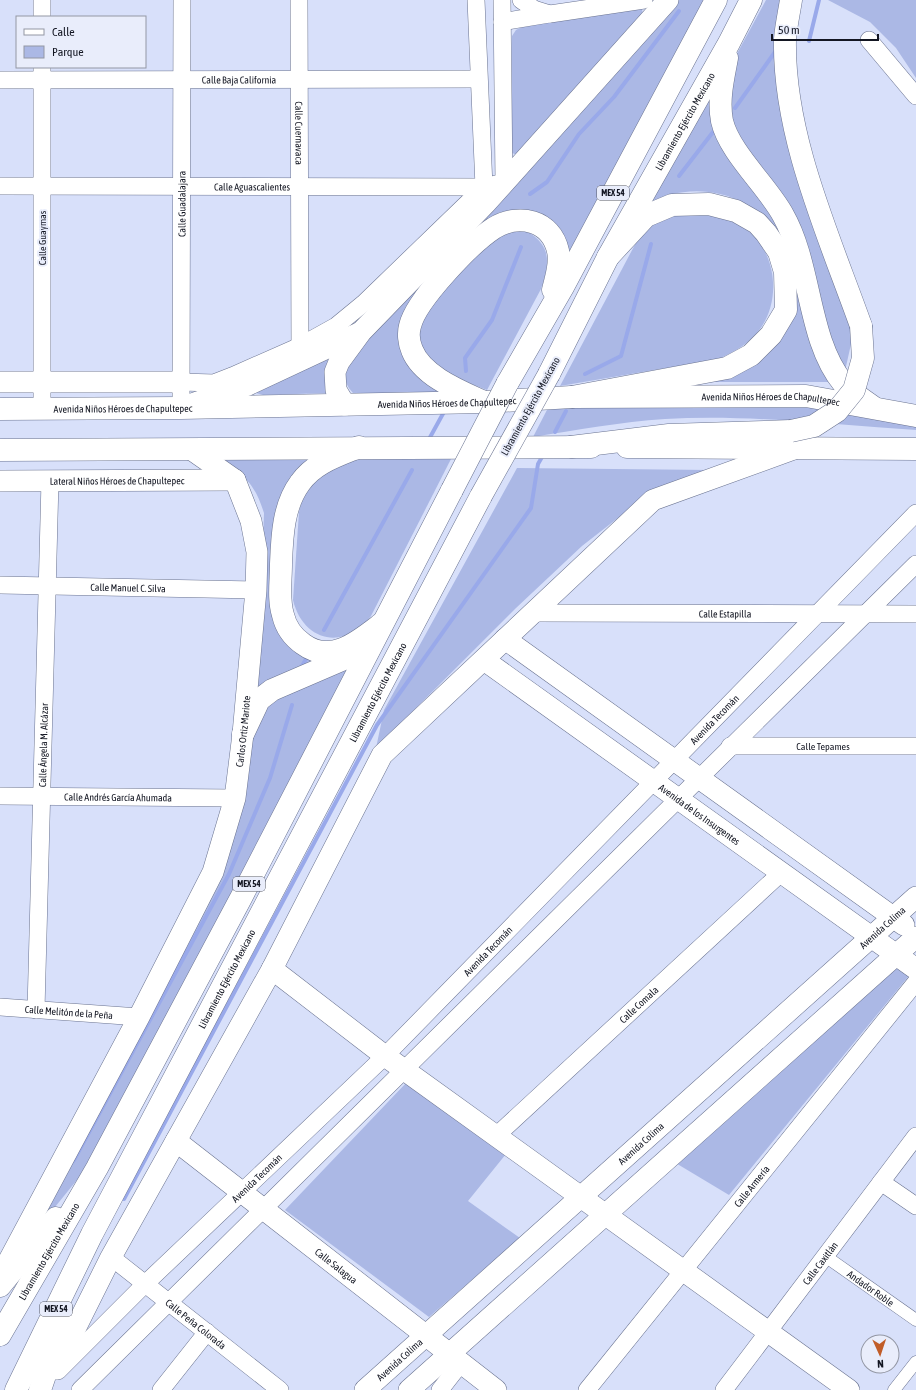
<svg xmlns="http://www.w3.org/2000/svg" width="916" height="1390" font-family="'Asap Condensed',sans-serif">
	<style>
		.green { fill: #abb8e5 }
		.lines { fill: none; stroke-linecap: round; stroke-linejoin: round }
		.stream { stroke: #99a9ea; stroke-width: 4 }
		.pedestrian-casing { stroke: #6a7390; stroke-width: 13 }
		.minor-casing { stroke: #6a7390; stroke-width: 18 }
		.tertiary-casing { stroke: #6a7390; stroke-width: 22 }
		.secondary-casing { stroke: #6a7390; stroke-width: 23 }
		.trunk-casing { stroke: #6a7390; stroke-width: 23 }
		.pedestrian { stroke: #fff; stroke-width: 12 }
		.minor { stroke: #fff; stroke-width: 17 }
		.tertiary { stroke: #fff; stroke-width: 21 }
		.secondary { stroke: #fff; stroke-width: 22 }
		.trunk { stroke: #fff; stroke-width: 22 }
		.trunk-bridge-casing { stroke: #6a7390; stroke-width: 23; stroke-linecap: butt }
		.trunk-bridge { stroke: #fff; stroke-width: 22 }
		.labels { text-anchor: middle; stroke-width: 4; stroke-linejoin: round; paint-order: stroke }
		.shield { fill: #e9edfb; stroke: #535663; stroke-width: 1 }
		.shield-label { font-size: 9px; font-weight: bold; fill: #131622 }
		.street-label { font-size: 10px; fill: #131622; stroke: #e9edfb }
	</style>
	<rect width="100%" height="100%" fill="#d8e0fa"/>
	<g class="green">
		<path d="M677,0H708L565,260L514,211L500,212L482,223L409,303L402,320L453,394L353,393C339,378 346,368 354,352Z"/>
		<path d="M766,0H780L777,22L851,319V344L845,371L828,341L821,298L806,239L794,214L742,148L727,109L733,61Z"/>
		<path d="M828,0H916V78L896,48L870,22Z"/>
		<path d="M635,8L642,9L643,16L520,156L512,153V36L516,30L528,24Z"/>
		<path d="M711,93L785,232L816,357L826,376L836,382H693L716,377L791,301L744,203C721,191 695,188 669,195C661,198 652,203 644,207Z"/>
		<path d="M679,212C691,213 721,214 731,217C735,219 740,223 743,226C775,248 783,297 760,329C749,344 735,351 719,359L560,386L639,237L657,221Z"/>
		<path d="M525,230C552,245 550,263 541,289L487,390L453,377L440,370L419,346V324L425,314L492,235Z"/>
		<path d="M334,352L330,393L263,395L256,393V390Z"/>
		<path d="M800,404L916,427V430C833,425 748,414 665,419C621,422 576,430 533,437L549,406Z"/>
		<path d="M316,457C308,462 298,468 292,476C271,501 273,575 271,608L334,656L268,685L258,686L264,513C254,482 245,476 219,460Z"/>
		<path d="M365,458L451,459L371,616C345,651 303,642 293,600L299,512L303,495L324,472L348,461Z"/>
		<path d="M517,468L711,470L646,496L582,546L516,608L376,748L384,710Z"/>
		<path d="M356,660L94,1159L29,1239L223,875L245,793L253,729L269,701Z"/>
		<path d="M896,960L912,972L729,1195L674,1162Z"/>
		<path d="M407,1082L506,1154L468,1201L520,1238L429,1317L285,1210Z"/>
	</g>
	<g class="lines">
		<g class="stream">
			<path d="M809,41L819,0"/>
			<path d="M735,108L775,52"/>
			<path d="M679,176L713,132"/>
			<path d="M530,194L547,182L579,134L614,97L679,11"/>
			<path d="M466,371L465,358L492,320L521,247"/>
			<path d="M585,374L621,356L651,244"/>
			<path d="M555,432L566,411"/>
			<path d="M428,441L445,410"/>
			<path d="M324,630L412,470"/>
			<path d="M301,668L307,657"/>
			<path d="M71,1163L74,1160L229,874L270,778L292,705"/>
			<path d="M124,1199L377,725L531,508L538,464L542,457"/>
		</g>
		<defs>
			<g id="pedestrian">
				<path id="s1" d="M825,1256L916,1320"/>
				<path d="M894,1390L916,1362"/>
			</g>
			<g id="minor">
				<path d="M42,0V17"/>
				<path id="s2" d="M299,0L300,356"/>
				<path d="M521,0L534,9L550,14L644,0"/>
				<path d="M502,22L549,14"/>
				<path d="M869,40L916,96"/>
				<path d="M42,67V409"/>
				<path id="s3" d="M0,80L478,79"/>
				<path id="s4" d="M0,186L484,187L504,182L502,0"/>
				<path d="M181,382L214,383L232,376L300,346L336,326L364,303L484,187L476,0"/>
				<path id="s5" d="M181,408L182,0"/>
				<path id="s6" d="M0,585L256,590"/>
				<path id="s7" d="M534,613L916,614"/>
				<path id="s8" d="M730,746H916"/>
				<path id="s9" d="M0,796L235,798"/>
				<path id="s10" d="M0,1007L139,1017"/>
				<path id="s11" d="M36,1010L50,481"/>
				<path id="s12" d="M496,1136L781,873"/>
				<path d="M881,1182L916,1206"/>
				<path id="s13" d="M111,1257L280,1390"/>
				<path id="s14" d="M58,1371L145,1284L385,1056L916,513"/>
				<path d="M80,1390L916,564"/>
				<path d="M161,1390L207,1332"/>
				<path d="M440,1390L461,1363"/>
				<path id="s15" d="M587,1390L916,982"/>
				<path id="s16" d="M724,1390L916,1136"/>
			</g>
			<g id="tertiary">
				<path d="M0,382H181"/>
				<path d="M189,405L248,385L359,333"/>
				<path d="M345,405L336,390L335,372L339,362L361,332L486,203L668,0"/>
				<path id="s17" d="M0,481L235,480"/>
				<path d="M505,639L904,925"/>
				<path id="s18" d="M484,660L916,969"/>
				<path d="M272,969L385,1056L849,1390"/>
				<path id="s19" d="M176,1141L496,1390"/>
				<path id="s20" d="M0,1277L139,1017L213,872L235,798L243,734L256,590L257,552L251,521L235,480L192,450"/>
				<path d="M55,1369L111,1257L272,969L382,755L653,500L794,449"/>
				<path id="s21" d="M365,1390L916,897"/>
				<path d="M409,1390L916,937"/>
			</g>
			<g id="secondary">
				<path id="s22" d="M0,409L181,408L484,402L572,397L806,396L916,416"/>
				<path d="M627,447L916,449"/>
				<path d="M0,450L591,447"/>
			</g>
			<g id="trunk">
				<path d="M791,0C789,13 786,26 785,39C783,136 829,236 861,326"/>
				<path d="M727,58C723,79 718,100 722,121C729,152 768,187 783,215C812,266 807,339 843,383C850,392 864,400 873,407"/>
				<path id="s23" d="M549,374L608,257L729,43L751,0"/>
				<path d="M507,384L563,287L716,0"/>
				<path d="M572,397L727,368L751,355L771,335L786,310L785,272L779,252L766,233L757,223L736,211L709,204L672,205L646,216L608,257"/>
				<path d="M484,402C460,391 422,376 412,350C409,343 408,333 410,326C416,300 471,243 494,228C519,213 551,220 558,251C561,264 556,277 553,290"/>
				<path d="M359,447C337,456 314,463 300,483C283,506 282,537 281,564C281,581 278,599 283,615C286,628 293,637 303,644C331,665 359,641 381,624"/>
				<path d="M571,447L669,435L791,431"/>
				<path d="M243,734L259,700L272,690L351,656"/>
				<path d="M0,1286L56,1218"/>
				<path id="s24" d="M0,1335L97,1168L242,896L452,490"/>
				<path id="s25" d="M16,1390L92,1234L481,496"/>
				<path d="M40,1390L63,1322"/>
			</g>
		</defs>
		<use href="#pedestrian" class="pedestrian-casing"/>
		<use href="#minor" class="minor-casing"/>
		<use href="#tertiary" class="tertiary-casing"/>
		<use href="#secondary" class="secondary-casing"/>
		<use href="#trunk" class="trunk-casing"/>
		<use href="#pedestrian" class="pedestrian"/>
		<use href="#minor" class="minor"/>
		<use href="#tertiary" class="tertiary"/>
		<use href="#secondary" class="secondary"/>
		<use href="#trunk" class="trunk"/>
		<defs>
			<g id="trunk-bridge">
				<path d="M791,431L814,426L837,411L854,390L863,358L861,326"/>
				<path d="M452,490L507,384"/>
				<path d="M481,496L549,374"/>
			</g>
		</defs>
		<use href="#trunk-bridge" class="trunk-bridge-casing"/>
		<use href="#trunk-bridge" class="trunk-bridge"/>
	</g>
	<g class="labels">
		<g class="shield">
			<rect x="597" y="186" width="32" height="14" rx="3"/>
			<rect x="233" y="877" width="32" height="14" rx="3"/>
			<rect x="40" y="1302" width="32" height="14" rx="3"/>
		</g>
		<g class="shield-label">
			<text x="613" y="196">MEX 54</text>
			<text x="249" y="887">MEX 54</text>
			<text x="56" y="1312">MEX 54</text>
		</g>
		<g class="street-label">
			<text dy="4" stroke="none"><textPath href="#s3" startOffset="239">Calle Baja California</textPath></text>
			<text dy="4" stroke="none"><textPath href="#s23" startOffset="287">Libramiento Ejército Mexicano</textPath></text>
			<text dy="4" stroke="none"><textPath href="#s2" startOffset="133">Calle Cuernavaca</textPath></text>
			<text dy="4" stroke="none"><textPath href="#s4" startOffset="252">Calle Aguascalientes</textPath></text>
			<text dy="4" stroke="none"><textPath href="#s5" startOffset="204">Calle Guadalajara</textPath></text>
			<text transform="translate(42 238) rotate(-90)" y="4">Calle Guaymas</text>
			<text dy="4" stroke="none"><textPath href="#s22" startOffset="771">Avenida Niños Héroes de Chapultepec</textPath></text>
			<text dy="4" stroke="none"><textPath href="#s22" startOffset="447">Avenida Niños Héroes de Chapultepec</textPath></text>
			<text transform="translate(530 406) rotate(-61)" y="4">Libramiento Ejército Mexicano</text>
			<text dy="4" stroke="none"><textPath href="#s22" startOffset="123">Avenida Niños Héroes de Chapultepec</textPath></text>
			<text dy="4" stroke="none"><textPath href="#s17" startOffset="117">Lateral Niños Héroes de Chapultepec</textPath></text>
			<text dy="4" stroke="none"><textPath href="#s6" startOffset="128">Calle Manuel C. Silva</textPath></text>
			<text dy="4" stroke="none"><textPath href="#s7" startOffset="191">Calle Estapilla</textPath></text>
			<text dy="4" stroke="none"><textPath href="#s25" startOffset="786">Libramiento Ejército Mexicano</textPath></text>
			<text dy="4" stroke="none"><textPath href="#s14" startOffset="925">Avenida Tecomán</textPath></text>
			<text dy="4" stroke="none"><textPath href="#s20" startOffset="602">Carlos Ortiz Mariote</textPath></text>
			<text dy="4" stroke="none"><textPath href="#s11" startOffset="265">Calle Ángela M. Alcázar</textPath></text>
			<text dy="4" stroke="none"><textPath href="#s8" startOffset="93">Calle Tepames</textPath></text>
			<text dy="4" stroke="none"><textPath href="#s9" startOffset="118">Calle Andrés García Ahumada</textPath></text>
			<text dy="4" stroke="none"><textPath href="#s18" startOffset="265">Avenida de los Insurgentes</textPath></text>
			<text dy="4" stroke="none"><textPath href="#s21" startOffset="694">Avenida Colima</textPath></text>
			<text dy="4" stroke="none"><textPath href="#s14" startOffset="601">Avenida Tecomán</textPath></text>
			<text dy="4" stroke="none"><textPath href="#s25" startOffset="462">Libramiento Ejército Mexicano</textPath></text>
			<text dy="4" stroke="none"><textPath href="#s12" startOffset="194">Calle Comala</textPath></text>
			<text dy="4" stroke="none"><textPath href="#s10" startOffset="69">Calle Melitón de la Peña</textPath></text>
			<text dy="4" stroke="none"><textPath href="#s21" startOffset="370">Avenida Colima</textPath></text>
			<text dy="4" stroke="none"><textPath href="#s14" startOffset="277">Avenida Tecomán</textPath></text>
			<text dy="4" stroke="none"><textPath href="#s15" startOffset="262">Calle Armería</textPath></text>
			<text dy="4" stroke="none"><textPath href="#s24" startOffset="97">Libramiento Ejército Mexicano</textPath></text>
			<text dy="4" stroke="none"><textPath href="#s16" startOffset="159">Calle Caxitlán</textPath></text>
			<text dy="4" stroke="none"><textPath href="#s19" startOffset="203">Calle Salagua</textPath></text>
			<text dy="4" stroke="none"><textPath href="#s1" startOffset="56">Andador Roble</textPath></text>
			<text dy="4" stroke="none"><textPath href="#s13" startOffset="108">Calle Peña Colorada</textPath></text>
			<text dy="4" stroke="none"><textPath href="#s21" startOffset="46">Avenida Colima</textPath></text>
		</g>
	</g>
	<rect x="16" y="16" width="130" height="52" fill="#e9edfb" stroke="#9397a4"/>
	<rect x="24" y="29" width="20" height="6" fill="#ffffff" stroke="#9397a4"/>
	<text x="52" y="36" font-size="12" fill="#131622">Calle</text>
	<rect x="24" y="46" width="20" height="12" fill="#abb8e5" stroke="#9397a4"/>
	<text x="52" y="56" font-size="12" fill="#131622">Parque</text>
	<g transform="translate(880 1354) rotate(177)"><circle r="19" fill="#e9edfb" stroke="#9397a4"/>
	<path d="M0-3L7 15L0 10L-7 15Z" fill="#c15d28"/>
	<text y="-6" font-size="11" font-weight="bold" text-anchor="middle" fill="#131622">N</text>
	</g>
	<path d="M772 34v6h106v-6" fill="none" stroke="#131622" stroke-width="2"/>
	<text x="778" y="34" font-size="12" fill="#131622" stroke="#e9edfb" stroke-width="3" paint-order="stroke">50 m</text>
</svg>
